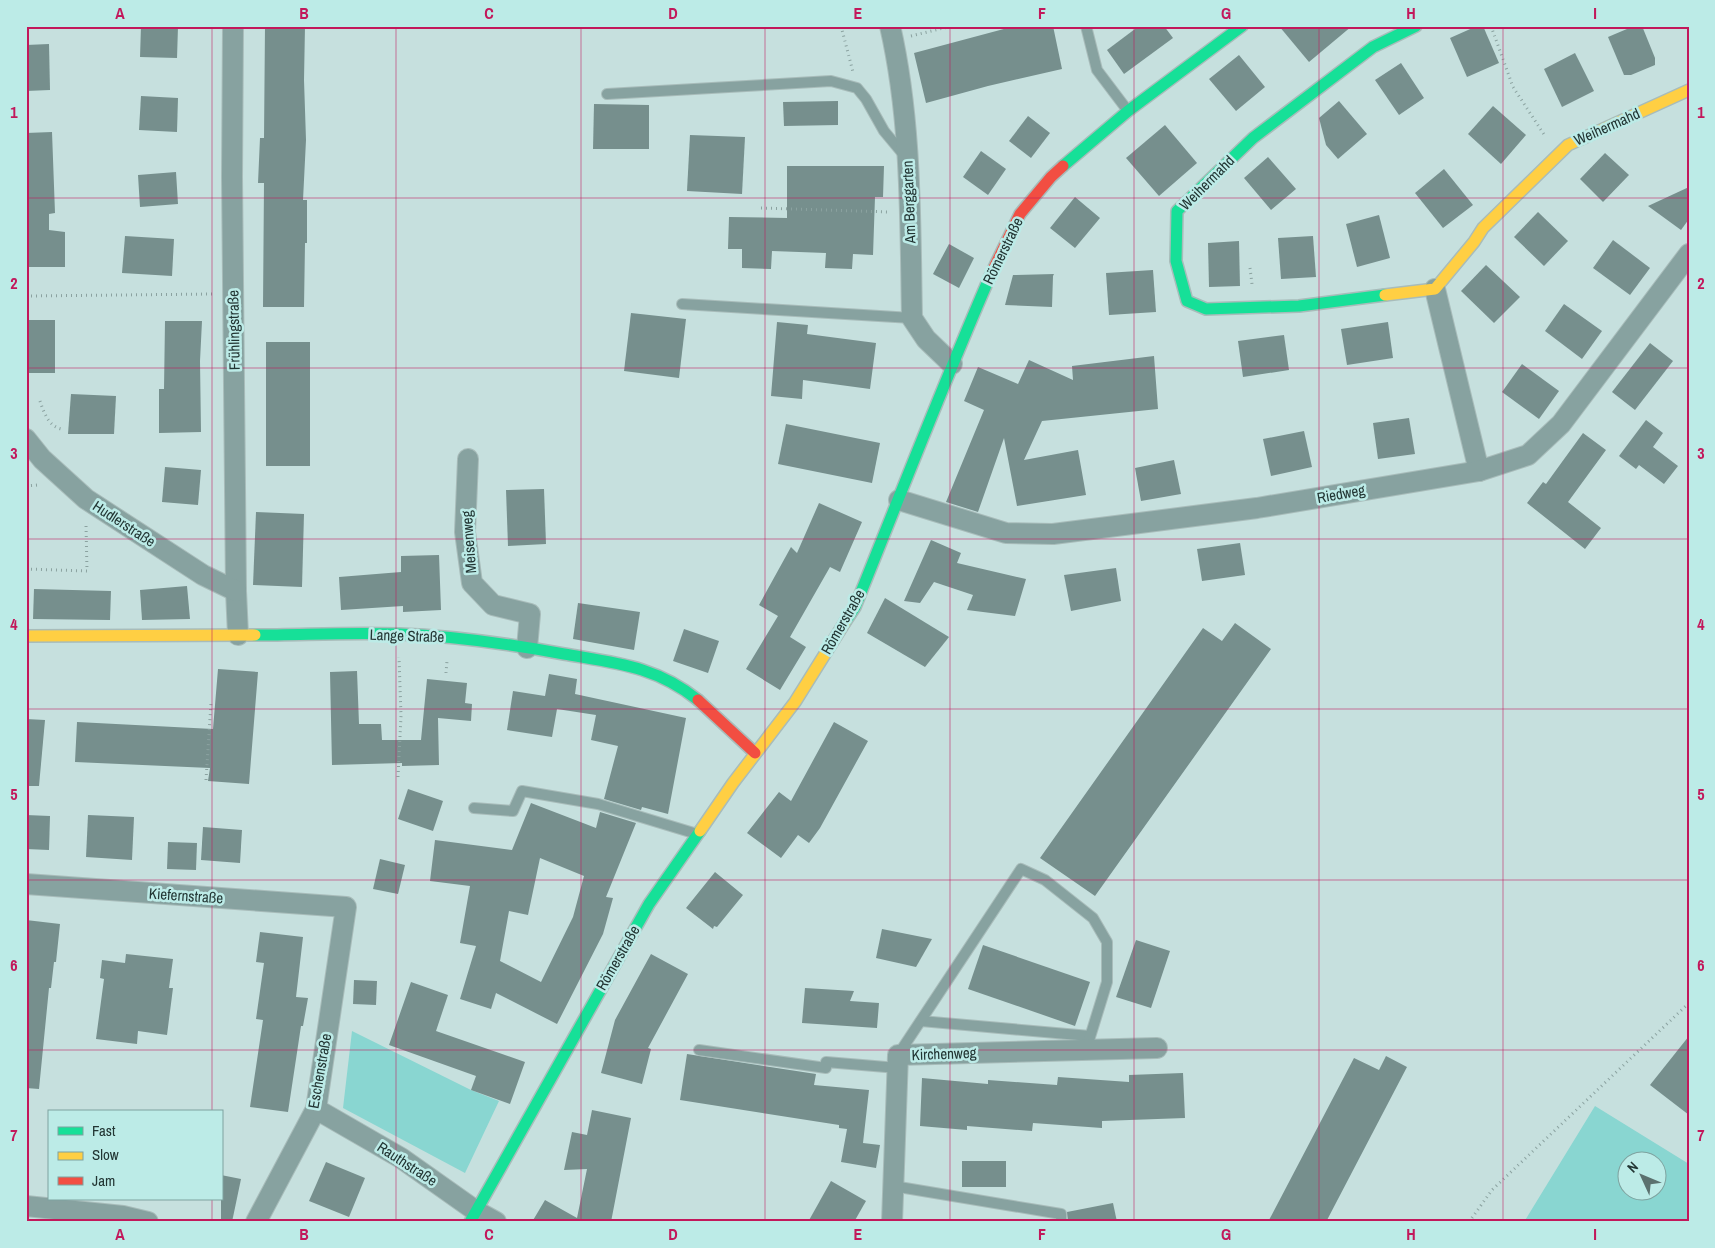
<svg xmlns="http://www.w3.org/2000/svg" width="1715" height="1248" font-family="'Archivo Narrow',sans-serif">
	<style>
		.green { fill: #89d6d1; fill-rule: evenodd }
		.building { fill: #768f8d; fill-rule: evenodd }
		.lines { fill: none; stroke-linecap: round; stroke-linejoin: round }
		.lane-casing { stroke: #a8bcba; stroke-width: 12 }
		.street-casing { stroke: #a8bcba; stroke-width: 22 }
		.fast-casing { stroke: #a8bcba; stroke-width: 14 }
		.slow-casing { stroke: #a8bcba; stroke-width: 14 }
		.jam-casing { stroke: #a8bcba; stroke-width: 14 }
		.path { stroke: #8ba2a0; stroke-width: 3; stroke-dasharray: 1 4; stroke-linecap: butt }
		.lane { stroke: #87a2a0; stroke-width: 10 }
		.street { stroke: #87a2a0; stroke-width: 20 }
		.fast { stroke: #16e098; stroke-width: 11 }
		.slow { stroke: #ffcf43; stroke-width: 11 }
		.jam { stroke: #f24e42; stroke-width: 11 }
		.grid { fill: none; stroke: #c2185b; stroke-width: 1; stroke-opacity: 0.55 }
		.labels { text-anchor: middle; stroke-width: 5; stroke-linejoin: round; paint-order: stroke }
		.street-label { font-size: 15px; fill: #223533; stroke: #bcebe7 }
		.neatline { fill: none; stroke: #c2185b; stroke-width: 2 }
		.grid-label { font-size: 16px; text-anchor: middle; font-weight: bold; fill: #c2185b }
	</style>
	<rect width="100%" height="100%" fill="#c6e0de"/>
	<g class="green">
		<path d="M352,1031L471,1090L499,1101L465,1173L343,1108Z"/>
		<path d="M1595,1106L1689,1164V1222H1524ZM1628,1160H1658V1190H1628Z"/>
	</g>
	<g class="building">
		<path d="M141,26H178L177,58L140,57Z"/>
		<path d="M265,26H305L304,80L306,140L303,200H307V243H305L304,307H263L264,183H258L260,138H264Z"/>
		<path d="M1015,26H1053L1062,69L988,86L926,103L914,53Z"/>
		<path d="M1139,26H1164L1173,38L1124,74L1107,50Z"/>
		<path d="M1279,26H1352L1309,62Z"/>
		<path d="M1477,26H1483L1499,63L1467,77L1450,38Z"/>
		<path d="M1634,26H1642L1655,58V65L1631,75H1624L1608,37Z"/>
		<path d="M49,44L50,90L26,91V45Z"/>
		<path d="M1575,53L1594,91L1562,107L1544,69Z"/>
		<path d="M1239,55L1265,87L1236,111L1209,79Z"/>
		<path d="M1401,63L1424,98L1399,115L1375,80Z"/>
		<path d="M141,96L178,98L177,132L139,130Z"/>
		<path d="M838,101V125L784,126L783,102Z"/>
		<path d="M1339,101L1367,134L1338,159L1326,145L1319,118Z"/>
		<path d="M594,104L649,105V149H593Z"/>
		<path d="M1493,106L1526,135L1501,164L1468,134Z"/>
		<path d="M1028,116L1050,133L1031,158L1009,141Z"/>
		<path d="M1165,125L1197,163L1159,196L1126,158Z"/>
		<path d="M52,132L55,213L49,214V230L65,232V267H26V133Z"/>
		<path d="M690,135L745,137L742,194L687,191Z"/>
		<path d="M981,151L1006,169L988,195L963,177Z"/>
		<path d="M1605,153L1629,175L1603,202L1580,179Z"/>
		<path d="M1268,157L1296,189L1271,210L1244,178Z"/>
		<path d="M787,166H884L883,197H875L873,255L853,254L852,269L825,268L826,253L772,251L771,269L742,268V249H728L729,217L787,218Z"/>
		<path d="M1444,169L1473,205L1443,228L1415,193Z"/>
		<path d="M176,172L178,204L140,207L138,175Z"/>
		<path d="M1689,187V219L1681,230L1648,206Z"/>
		<path d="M1075,197L1100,218L1075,248L1050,228Z"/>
		<path d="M1538,212L1568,241L1544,266L1514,237Z"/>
		<path d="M1379,215L1390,258L1357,267L1346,224Z"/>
		<path d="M125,236L174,239L172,276L122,273Z"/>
		<path d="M1313,236L1316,277L1281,279L1278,238Z"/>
		<path d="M1613,240L1650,268L1630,295L1593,268Z"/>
		<path d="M1239,241L1240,286L1209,287L1208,243Z"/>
		<path d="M949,244L974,258L959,288L933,274Z"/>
		<path d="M1486,265L1520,297L1494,323L1461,291Z"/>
		<path d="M1153,270L1156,312L1109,315L1106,273Z"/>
		<path d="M1054,274L1053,276L1052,307L1005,305L1013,275Z"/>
		<path d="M1564,304L1602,331L1582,359L1545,331Z"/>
		<path d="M631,313L686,319L679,378L624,371Z"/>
		<rect x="26" y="320" width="29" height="53"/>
		<path d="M165,321H202L200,361L201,432L159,433V389H164Z"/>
		<path d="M777,322L808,325L807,334L876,343L870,389L803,380L802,399L771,396Z"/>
		<path d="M1388,322L1393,358L1347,365L1341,329Z"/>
		<path d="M1284,335L1289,370L1243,377L1238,341Z"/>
		<rect x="266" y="342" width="44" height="124"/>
		<path d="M1650,343L1673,361L1635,410L1612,392Z"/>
		<path d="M1154,356L1158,409L1042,421L1024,460L1078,450L1086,495L1017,506L1004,438L978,512L946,502L984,410L964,401L978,367L1018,384L1029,360L1073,380L1072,366Z"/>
		<path d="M1522,364L1559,391L1539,419L1502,392Z"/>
		<path d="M71,394L116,396L114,434H68Z"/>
		<path d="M1409,418L1415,454L1378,459L1373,423Z"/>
		<path d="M1646,420L1663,433L1653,447L1678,466L1664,484L1639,465L1636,469L1619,456Z"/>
		<path d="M786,424L880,443L872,483L778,464Z"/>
		<path d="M1304,431L1312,467L1271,476L1263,439Z"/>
		<path d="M1583,433L1606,450L1568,502L1601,528L1585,549L1527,503L1543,482L1546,484Z"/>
		<path d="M1174,460L1181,494L1141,501L1135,468Z"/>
		<path d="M165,467L201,470L198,505L162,502Z"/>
		<path d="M544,489L546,544L508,546L506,490Z"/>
		<path d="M819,503L862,522L840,572L830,567L790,637L806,647L780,690L746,669L778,616L759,605L791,547L797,553Z"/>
		<path d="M256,512L304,514L302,587L253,585Z"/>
		<path d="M931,540L961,553L957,563L1026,579L1015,616L967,610L973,595L934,582L920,603L904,601Z"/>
		<path d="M1240,543L1245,575L1202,581L1197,549Z"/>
		<path d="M439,555L441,610L403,612V606L341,610L339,577L401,572V556Z"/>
		<path d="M1116,568L1121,601L1071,611L1064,575Z"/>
		<path d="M187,586L190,619L142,620L140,590Z"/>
		<path d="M34,589L111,591L110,620L33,619Z"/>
		<path d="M885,598L949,637L925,667L867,633Z"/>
		<path d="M578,603L640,612L634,650L573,639Z"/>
		<path d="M1235,623L1271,649L1095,896L1040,858L1203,628L1222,641Z"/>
		<path d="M684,629L719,641L708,673L673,661Z"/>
		<path d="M218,669L258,672L249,784L208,781L210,768L75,762L77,722L213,729Z"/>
		<path d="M357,671L359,724H381L382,740H421L427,679L467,683L465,703L472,704L471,721L438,718L439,765L402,766V763L332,765L330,672Z"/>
		<path d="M549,674L577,679L575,694L686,718L668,814L642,807L641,810L604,799L618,746L591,740L596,715L557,709L552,737L507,730L513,691L545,696Z"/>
		<path d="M26,719L45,720L39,786H26Z"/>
		<path d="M834,722L868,741L820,828L809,843L798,835L781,858L747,833L779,792L791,801Z"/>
		<path d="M408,789L443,801L433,831L398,819Z"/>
		<path d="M531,803L596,828L600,812L636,823L606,897L613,898L603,934L557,1024L496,993L491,1009L460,999L476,946L460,943L470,886L430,881L435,840L512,850ZM540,858L584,876L573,917L541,982L500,961L509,911L528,915Z"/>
		<path d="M26,815L50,816L49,850L26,849Z"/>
		<path d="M88,815L134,817L132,860L86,857Z"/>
		<path d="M203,827L242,830L240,863L201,860Z"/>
		<path d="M168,842L197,843L196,870L167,869Z"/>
		<path d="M380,859L405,865L398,894L373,889Z"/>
		<path d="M715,872L743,895L717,927L714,926L713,929L686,908Z"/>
		<path d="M26,920L60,924L56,962H54L51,988H49L39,1089L26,1088Z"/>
		<path d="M882,929L932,939L916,967L876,958Z"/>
		<path d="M260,932L303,937L296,997L308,998L303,1026H301L288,1112L250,1107L263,1020L256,1019L264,963L256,962Z"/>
		<path d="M1136,940L1170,951L1151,1008L1116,997Z"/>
		<path d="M983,945L1090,982L1075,1026L968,989Z"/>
		<path d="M126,954L173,959L169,988H173L167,1035L138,1031L137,1044L96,1039L104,979L100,978L102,960L125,963Z"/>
		<path d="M651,954L688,974L648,1048L651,1049L642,1084L601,1073L615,1020Z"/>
		<path d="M354,980L377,981L376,1005L353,1004Z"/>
		<path d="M411,982L448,995L436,1031L525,1062L510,1104L471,1090L476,1076L389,1045Z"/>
		<path d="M805,988L854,991L850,1001L879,1003L877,1028L802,1023Z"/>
		<path d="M1689,1036V1115L1650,1085Z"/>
		<path d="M687,1054L816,1074L814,1085L869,1090L863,1143L880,1145L876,1168L841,1162L847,1129L839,1128V1125L680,1100Z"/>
		<path d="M1386,1056L1407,1067L1326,1222H1268L1354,1058L1379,1070Z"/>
		<path d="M1183,1073L1185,1118L1102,1121V1128L1033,1123L1032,1131L967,1126V1130L920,1126L922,1078L988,1084V1080L1057,1085L1058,1077L1129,1082V1075Z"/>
		<path d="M592,1110L631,1118L611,1222H532L545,1200L577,1218L587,1169L564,1170L572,1132L587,1135Z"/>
		<rect x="962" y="1161" width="44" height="26"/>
		<path d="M326,1162L365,1178L349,1217L309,1201Z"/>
		<path d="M221,1175L241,1179L232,1222H221Z"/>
		<path d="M831,1181L866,1201L854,1222H808Z"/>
		<path d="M1113,1203L1117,1222H1068L1067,1212Z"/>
	</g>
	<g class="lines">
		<defs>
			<g id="lane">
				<path d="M1086,26L1097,70L1128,111"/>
				<path d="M607,94L831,81L857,88L866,99L884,131L904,155"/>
				<path d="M682,304L912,318"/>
				<path d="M474,808L513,811L522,791L598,804L697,834"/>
				<path d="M921,1021L1090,1036"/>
				<path d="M699,1050L826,1068V1062L898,1068"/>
				<path d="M898,1055L1021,869L1045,880L1093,918L1107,942V982L1086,1050"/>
				<path d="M893,1186L1061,1214V1222"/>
			</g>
			<g id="street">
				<path d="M233,26L232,177L236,591L238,635"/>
				<path d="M890,26C912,122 910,221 912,318L926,339L952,364"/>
				<path d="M1435,289L1479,471"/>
				<path d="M26,439L42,459L86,499L203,575L236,591"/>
				<path d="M468,459L465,532L472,583L493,605L530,614L527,648"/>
				<path d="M899,500L1006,533L1053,534L1257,508L1479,471L1528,455L1561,424L1689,254"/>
				<path d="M26,884L346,907L316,1109L256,1222"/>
				<path d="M316,1109L401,1158L476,1211L496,1222"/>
				<path d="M26,1206L123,1216L148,1222"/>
				<path d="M892,1222L898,1055L1157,1048"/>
			</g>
			<g id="fast">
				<path d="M1063,166L1128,111L1242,26"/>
				<path d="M1385,295L1299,306L1206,309L1187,301L1176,261L1177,211L1253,138L1373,47L1416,26"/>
				<path d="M845,622L855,607C900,496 943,384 991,274"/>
				<path d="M255,635C302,635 351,632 399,634C454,636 510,644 564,654C616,663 656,666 698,700"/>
				<path d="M470,1222L649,904L700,831"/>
			</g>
			<g id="slow">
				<path d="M1385,295L1435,289L1474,242L1483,228L1568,145L1689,90"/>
				<path d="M26,636L255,635"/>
				<path d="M700,831L733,783L795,702L845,622"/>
			</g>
			<g id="jam">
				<path d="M991,274L1020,214L1051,177L1063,166"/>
				<path d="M698,700L755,753"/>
			</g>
		</defs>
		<use href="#lane" class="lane-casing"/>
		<use href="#street" class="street-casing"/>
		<use href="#fast" class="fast-casing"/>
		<use href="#slow" class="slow-casing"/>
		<use href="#jam" class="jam-casing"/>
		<g class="path">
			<path d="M841,26L853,72"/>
			<path d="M1491,26L1513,87L1545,136"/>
			<path d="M911,36L952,26"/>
			<path d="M761,208L889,212"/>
			<path d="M1250,268L1252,284"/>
			<path d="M26,296L213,294"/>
			<path d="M40,401C44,413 49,427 62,429"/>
			<path d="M26,486L38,485"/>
			<path d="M26,569L87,571L86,525"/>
			<path d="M446,673L447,661"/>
			<path d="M398,777L401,716L399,657"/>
			<path d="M206,780L211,703"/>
			<path d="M1469,1222L1492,1190L1689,1003"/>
		</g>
		<use href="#lane" class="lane"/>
		<use href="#street" class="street"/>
		<use href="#fast" class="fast"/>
		<use href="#slow" class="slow"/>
		<use href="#jam" class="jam"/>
	</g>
	<path class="grid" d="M212,26V1112M396,26V1222M581,26V1222M765,26V1222M950,26V1222M1134,26V1222M1319,26V1222M1503,26V1222M26,198H1689M26,368H1689M26,539H1689M26,709H1689M26,880H1689M26,1050H1689M212,1199V1222"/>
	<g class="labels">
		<g class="street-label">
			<text transform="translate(1607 127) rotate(-24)" y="5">Weihermahd</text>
			<text transform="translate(1207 183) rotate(-45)" y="5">Weihermahd</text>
			<text transform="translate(909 202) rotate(-92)" y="5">Am Berggarten</text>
			<text transform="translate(1003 251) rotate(-64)" y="5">Römerstraße</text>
			<text transform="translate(234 330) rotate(-91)" y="5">Frühlingstraße</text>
			<text transform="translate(1341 494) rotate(-10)" y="5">Riedweg</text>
			<text transform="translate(124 524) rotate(33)" y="5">Hudlerstraße</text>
			<text transform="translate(469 542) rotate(-94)" y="5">Meisenweg</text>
			<text transform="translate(843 622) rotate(-60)" y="5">Römerstraße</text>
			<text transform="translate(407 636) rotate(2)" y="5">Lange Straße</text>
			<text transform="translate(186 896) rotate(4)" y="5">Kiefernstraße</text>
			<text transform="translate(618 958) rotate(-60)" y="5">Römerstraße</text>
			<text transform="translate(944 1054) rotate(-2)" y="5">Kirchenweg</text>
			<text transform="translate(320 1071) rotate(-80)" y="5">Eschenstraße</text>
			<text transform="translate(407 1164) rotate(33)" y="5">Rauthstraße</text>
		</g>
	</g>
	<rect width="1715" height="1248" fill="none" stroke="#bcebe7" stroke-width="55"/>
	<rect x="48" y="1110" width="175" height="90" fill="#bcebe7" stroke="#7ea29f"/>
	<rect x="58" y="1127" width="25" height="8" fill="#16e098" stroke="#7ea29f"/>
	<text x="92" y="1136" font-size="15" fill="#223533">Fast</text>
	<rect x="58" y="1152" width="25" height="8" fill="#ffcf43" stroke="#7ea29f"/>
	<text x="92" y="1160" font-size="15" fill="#223533">Slow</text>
	<rect x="58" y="1177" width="25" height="8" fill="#f24e42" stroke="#7ea29f"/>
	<text x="92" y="1186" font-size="15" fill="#223533">Jam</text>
	<g transform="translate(1642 1176) rotate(314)"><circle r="24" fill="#bcebe7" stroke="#7ea29f"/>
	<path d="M0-4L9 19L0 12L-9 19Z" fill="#5b716f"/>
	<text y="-8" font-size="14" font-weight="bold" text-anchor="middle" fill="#223533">N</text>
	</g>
	<rect x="28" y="28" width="1660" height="1192" class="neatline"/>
	<g class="grid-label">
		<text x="120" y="19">A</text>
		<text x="304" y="19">B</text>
		<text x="489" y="19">C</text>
		<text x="673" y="19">D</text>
		<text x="858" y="19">E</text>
		<text x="1042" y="19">F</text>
		<text x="1226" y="19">G</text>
		<text x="1411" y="19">H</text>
		<text x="1595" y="19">I</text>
		<text x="14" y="118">1</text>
		<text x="1701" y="118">1</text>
		<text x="14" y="289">2</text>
		<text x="1701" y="289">2</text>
		<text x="14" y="459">3</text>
		<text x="1701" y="459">3</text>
		<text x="14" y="630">4</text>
		<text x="1701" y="630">4</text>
		<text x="14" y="800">5</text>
		<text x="1701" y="800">5</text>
		<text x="14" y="971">6</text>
		<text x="1701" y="971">6</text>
		<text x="14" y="1141">7</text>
		<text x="1701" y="1141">7</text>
		<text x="120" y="1240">A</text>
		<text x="304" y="1240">B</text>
		<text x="489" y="1240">C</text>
		<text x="673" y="1240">D</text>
		<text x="858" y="1240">E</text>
		<text x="1042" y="1240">F</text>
		<text x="1226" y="1240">G</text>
		<text x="1411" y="1240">H</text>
		<text x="1595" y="1240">I</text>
	</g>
</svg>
